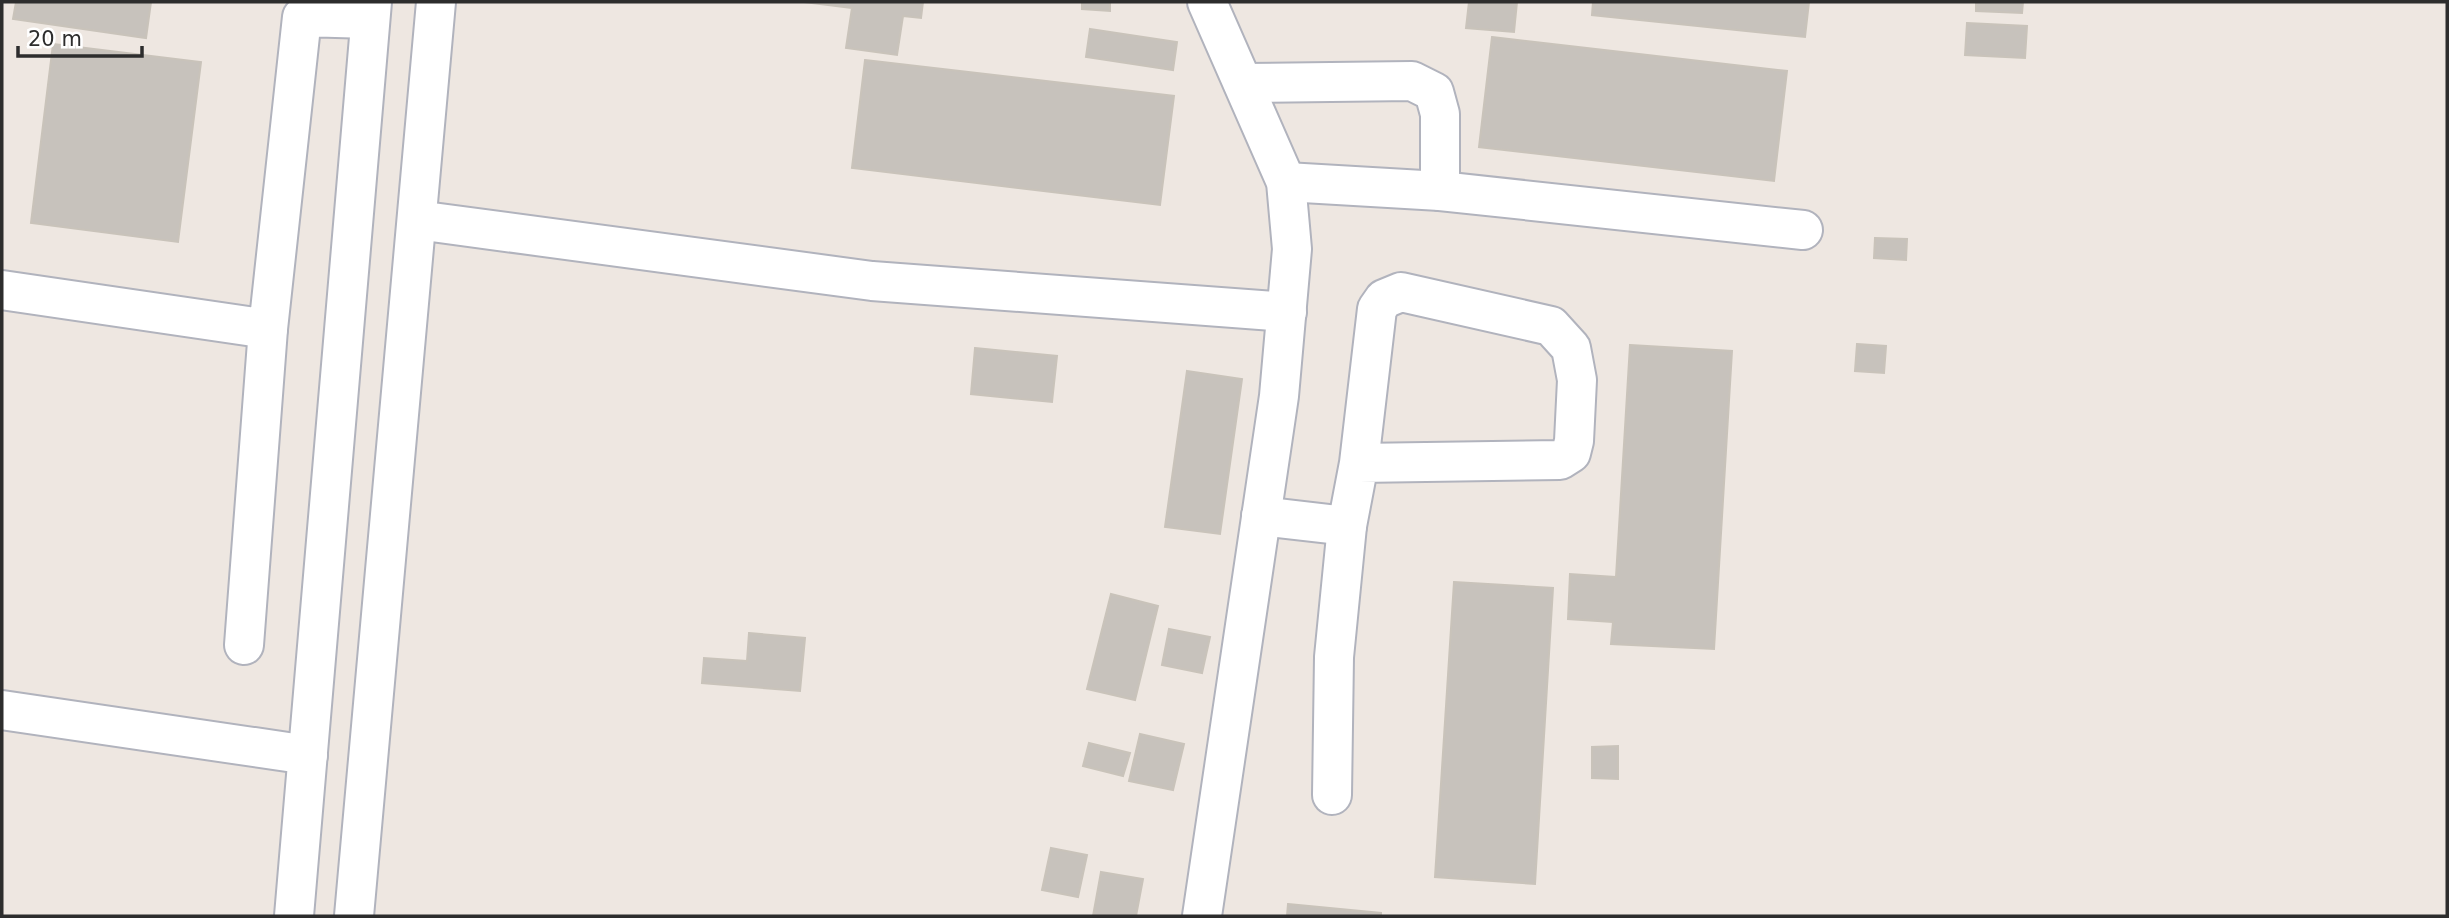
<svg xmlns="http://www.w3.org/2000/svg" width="2449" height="918" font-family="'DejaVu Sans',sans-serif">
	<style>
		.building { fill: #c7c2bc; stroke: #c9c3ba; stroke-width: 2 }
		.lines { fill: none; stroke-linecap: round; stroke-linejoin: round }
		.minor-casing { stroke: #b1b3bd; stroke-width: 42 }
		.minor { stroke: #fff; stroke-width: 38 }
	</style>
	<rect width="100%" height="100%" fill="#eee7e1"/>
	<g class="building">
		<path d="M16,2H151L146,38L13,19Z"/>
		<path d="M804,2H923L921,18L903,16L897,55L846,48L852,8Z"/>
		<path d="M1082,2H1110V11L1082,9Z"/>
		<path d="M1469,2H1517L1514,32L1466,28Z"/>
		<path d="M1593,2H1809L1805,37L1592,15Z"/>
		<path d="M1976,2H2023L2022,13L1976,11Z"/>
		<path d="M1967,23L2027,26L2025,58L1965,55Z"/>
		<path d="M1090,29L1177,42L1173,70L1086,57Z"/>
		<path d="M1492,37L1787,71L1774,181L1479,147Z"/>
		<path d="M53,44L201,62L178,242L31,223Z"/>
		<path d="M865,60L1174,96L1160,205L852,168Z"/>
		<path d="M1875,238L1907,239L1906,260L1874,258Z"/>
		<path d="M1857,344L1886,346L1884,373L1855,371Z"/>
		<path d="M1630,345L1732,351L1714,649L1611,644L1613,622L1568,619L1570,574L1616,577Z"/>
		<path d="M975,348L1057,356L1052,402L971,394Z"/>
		<path d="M1187,371L1242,379L1220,534L1165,527Z"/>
		<path d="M1454,582L1553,588L1535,884L1435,877Z"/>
		<path d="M1111,594L1158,606L1135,700L1087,689Z"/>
		<path d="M1169,629L1210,637L1202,673L1162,665Z"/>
		<path d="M749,633L805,638L800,691L702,683L704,658L747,661Z"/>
		<path d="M1140,734L1184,744L1173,790L1129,781Z"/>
		<path d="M1089,743L1130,753L1123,776L1083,766Z"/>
		<path d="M1618,746V779L1592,778V747Z"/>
		<path d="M1051,848L1087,855L1078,897L1042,890Z"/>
		<path d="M1101,872L1143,879L1136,916H1093Z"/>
		<path d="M1288,904L1381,913V916H1287Z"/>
	</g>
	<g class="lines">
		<defs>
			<g id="minor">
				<path d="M1243,83L1412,81L1434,92L1440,114V191"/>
				<path d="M1286,182L1440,191L1803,230"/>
				<path d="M417,220L872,281L1287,312"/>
				<path d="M2,290L268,329L302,17L370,19"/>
				<path d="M1261,516L1347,526L1359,463L1377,309L1384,299L1401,292L1551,326L1571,348L1577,380L1574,441L1571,453L1560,460L1359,463"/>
				<path d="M244,645L268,329"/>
				<path d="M2,710L308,755"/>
				<path d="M1332,795L1334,657L1347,526"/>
				<path d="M294,916L372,2"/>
				<path d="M354,916L436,2"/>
				<path d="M1202,916L1279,396L1292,249L1286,182L1207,2"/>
			</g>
		</defs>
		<use href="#minor" class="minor-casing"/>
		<use href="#minor" class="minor"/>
	</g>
	<rect width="2449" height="918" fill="none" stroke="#2d2d2d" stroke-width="7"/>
	<path d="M18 46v10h124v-10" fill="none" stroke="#2d2d2d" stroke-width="3.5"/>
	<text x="28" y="46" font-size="21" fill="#2d2d2d" stroke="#ffffff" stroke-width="5" paint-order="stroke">20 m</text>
</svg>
